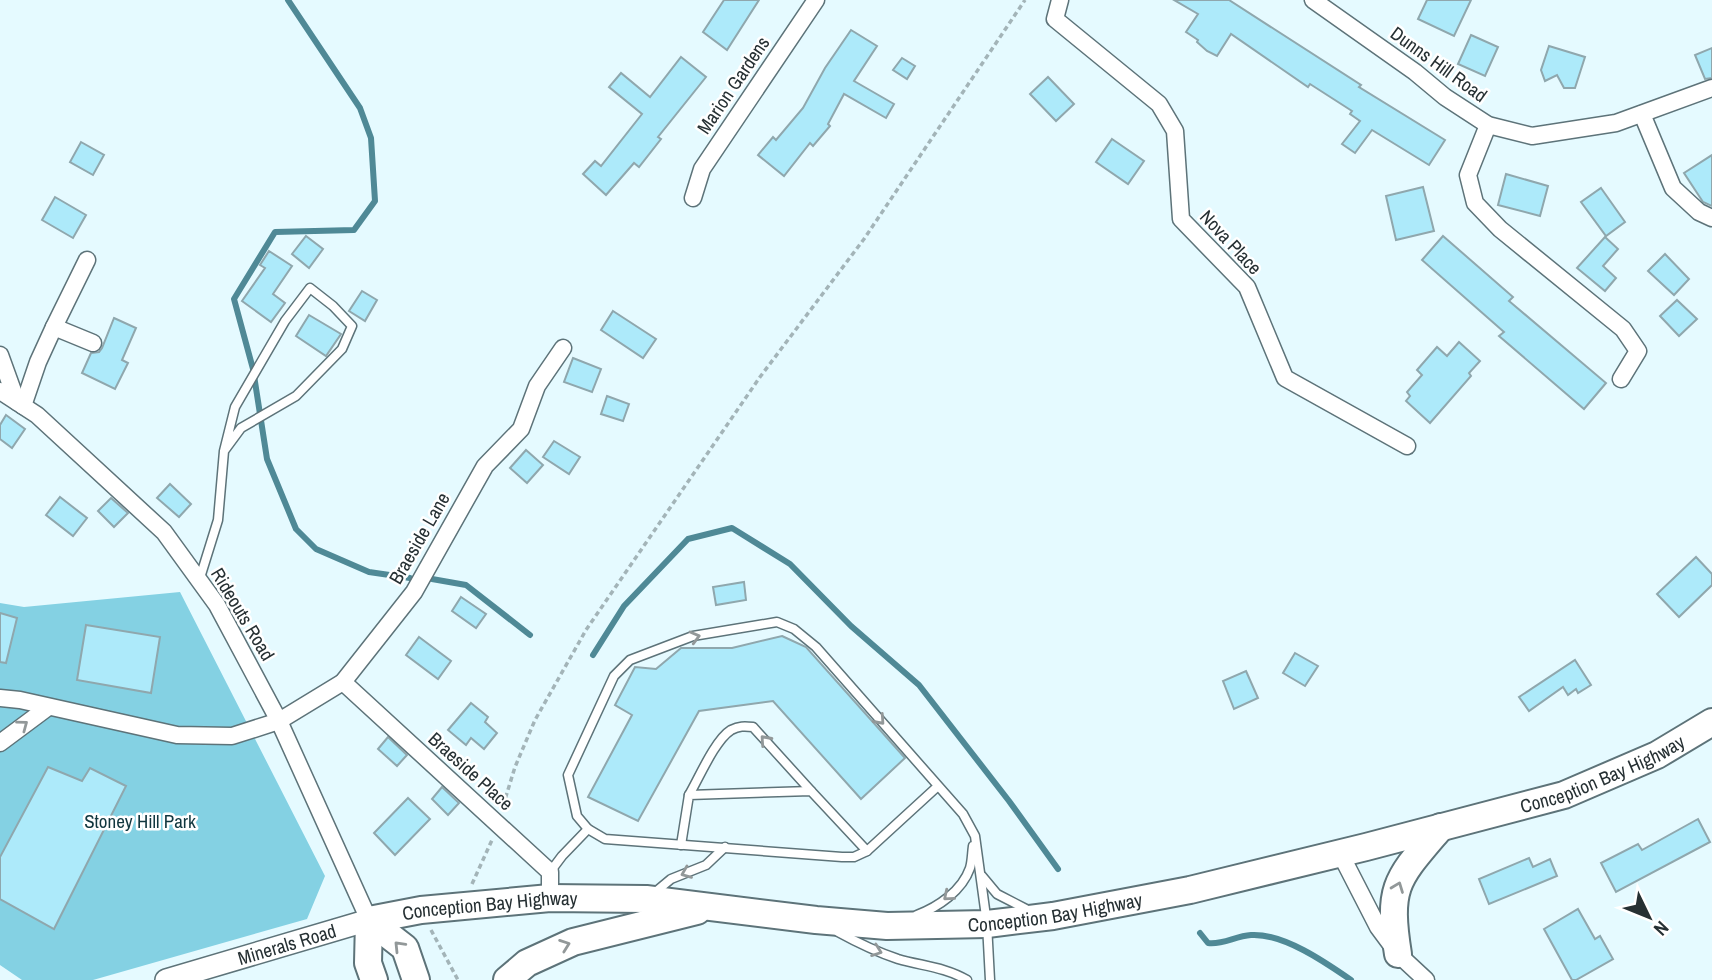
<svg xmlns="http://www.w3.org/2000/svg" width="1712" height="980" font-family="'Archivo Narrow',sans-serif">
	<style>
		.green { fill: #84d1e3 }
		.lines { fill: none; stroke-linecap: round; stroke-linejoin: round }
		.stream { stroke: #4f8996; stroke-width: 6 }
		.building { fill: #adeafa; stroke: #8fa7ad; stroke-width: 2 }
		.service-casing { stroke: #5d7379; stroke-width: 11 }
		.minor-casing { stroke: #5d7379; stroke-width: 19 }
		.tertiary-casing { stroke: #5d7379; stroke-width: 24 }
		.primary-casing { stroke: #5d7379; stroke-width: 30 }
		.path { stroke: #a3b4b8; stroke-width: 3.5; stroke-dasharray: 5 3.5; stroke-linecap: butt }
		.service { stroke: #fff; stroke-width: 8 }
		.minor { stroke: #fff; stroke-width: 16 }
		.tertiary { stroke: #fff; stroke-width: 21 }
		.primary { stroke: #fff; stroke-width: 26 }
		.oneway { stroke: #929899 }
		.labels { text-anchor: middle; stroke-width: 5; stroke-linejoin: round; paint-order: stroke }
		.street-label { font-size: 19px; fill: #263033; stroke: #fff }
		.park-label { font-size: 19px; fill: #11373f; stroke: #fff }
	</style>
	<rect width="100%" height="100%" fill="#e5faff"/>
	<path class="green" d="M180,592L325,876L307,919L93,980H22L0,965V603L24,607Z"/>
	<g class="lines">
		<g class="stream">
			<path d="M288,0L360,108L371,138L375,201L354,230L275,232L234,299L253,369L267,459L296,529L316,549L369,572L410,578"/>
			<path d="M432,579L466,585L530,635"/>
			<path d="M593,655L624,606L688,539L732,528L790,564L851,626L919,685L1009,801L1058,869"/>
			<path d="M1200,933L1208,943C1223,945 1235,936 1251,935C1283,933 1325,962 1351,980"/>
		</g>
	</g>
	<g class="building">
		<path d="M724,0H759L727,50L703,32Z"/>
		<path d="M1174,0H1229L1361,85L1359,87L1445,140L1429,165L1372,130L1355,153L1342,144L1360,121L1350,114L1352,111L1310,84L1308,87L1231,34L1217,56L1207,51L1197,42L1198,40L1186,32L1198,14Z"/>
		<path d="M1427,0H1471L1454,36L1418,19Z"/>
		<path d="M851,30L877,46L854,81L894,104L886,118L844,94L828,124L830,126L813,146L810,143L784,176L758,155L773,137L776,140L803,108L825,68Z"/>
		<path d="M1471,35L1498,47L1485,76L1458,64Z"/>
		<path d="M1549,46L1585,57L1575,88H1564L1557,75L1545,81L1541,70Z"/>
		<path d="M1712,48V78L1705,79L1695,55Z"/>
		<path d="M681,57L706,77L658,137L661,139L639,167L634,163L606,195L583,174L595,161L601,166L642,114L609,87L621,73L650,97Z"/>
		<path d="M902,58L915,66L907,79L893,70Z"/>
		<path d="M1048,77L1074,104L1056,121L1030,94Z"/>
		<path d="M1112,139L1144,161L1128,184L1096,162Z"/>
		<path d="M81,142L104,155L93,175L70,162Z"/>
		<path d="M1712,155V206L1703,202L1684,173Z"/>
		<path d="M1506,174L1548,186L1540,216L1498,205Z"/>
		<path d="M1423,187L1434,231L1396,240L1386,196Z"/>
		<path d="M1601,188L1625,222L1606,236L1581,202Z"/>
		<path d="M55,197L86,215L73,238L42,220Z"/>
		<path d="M306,236L323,249L309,268L292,254Z"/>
		<path d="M1443,236L1513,297L1509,301L1606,383L1584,409L1499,336L1504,332L1422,260Z"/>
		<path d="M1605,237L1618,249L1603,266L1616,278L1605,291L1577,268Z"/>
		<path d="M269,251L292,266L273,294L285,303L271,322L242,301L265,268L260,265Z"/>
		<path d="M1665,254L1689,279L1674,295L1648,271Z"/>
		<path d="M362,291L377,300L365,321L349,311Z"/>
		<path d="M1677,300L1697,319L1679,336L1660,316Z"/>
		<path d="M613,311L656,339L643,358L601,330Z"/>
		<path d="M309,315L341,334L326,356L296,336Z"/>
		<path d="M114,318L136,328L122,360L128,363L115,389L82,373L91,353L99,352L102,348Z"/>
		<path d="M1459,342L1480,361L1469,373L1471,376L1430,423L1406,401L1410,396L1407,392L1422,375L1417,370L1437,347L1447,356Z"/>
		<path d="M573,358L601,369L592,392L564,382Z"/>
		<path d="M607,396L629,404L623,421L601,414Z"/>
		<path d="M6,415L25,429L12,448L0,439V425Z"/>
		<path d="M554,441L580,457L569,474L543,457Z"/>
		<path d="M526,450L543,465L527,483L510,468Z"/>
		<path d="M170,484L191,504L179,517L157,498Z"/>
		<path d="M60,497L87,518L73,536L46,515Z"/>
		<path d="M111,498L128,513L114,527L98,511Z"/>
		<path d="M1696,557L1712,574V585L1679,617L1657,594Z"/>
		<path d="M744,582L746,600L716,605L713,587Z"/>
		<path d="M461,597L486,614L476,628L452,611Z"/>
		<path d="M0,613L17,618L6,663L0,662Z"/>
		<path d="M86,625L160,637L151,693L77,680Z"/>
		<path d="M782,636L806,647L905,758L861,799L773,701L699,711L638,821L588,797L632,715L615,705L635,667L656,669L681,648H732Z"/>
		<path d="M419,637L451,661L438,679L406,655Z"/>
		<path d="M1295,653L1318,666L1305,686L1283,673Z"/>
		<path d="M1575,660L1591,685L1578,693L1576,689L1568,695L1563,687L1529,711L1519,697Z"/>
		<path d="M1246,671L1258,698L1234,709L1223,681Z"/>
		<path d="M471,703L488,717L485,722L497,733L484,749L471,738L466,745L448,730Z"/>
		<path d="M388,737L407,755L397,766L378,749Z"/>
		<path d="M48,767L82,781L90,768L126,786L54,929L0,899V857Z"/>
		<path d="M442,787L459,803L448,815L432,799Z"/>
		<path d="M408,798L430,819L395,855L374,833Z"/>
		<path d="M1698,819L1710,842L1616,892L1601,863L1638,844L1642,850Z"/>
		<path d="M1529,858L1533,867L1550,859L1557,876L1489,904L1479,879Z"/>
		<path d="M1578,909L1595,939L1600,936L1613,959L1576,980H1572L1544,929Z"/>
	</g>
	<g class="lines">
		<defs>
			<g id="service">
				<path d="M199,581L218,520L224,451L241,428L296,396L342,349L352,326L333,306L310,288L285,321L235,407L224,451"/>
				<path d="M938,786L867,851L854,857H842L605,839L588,829L577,816L568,775L614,676L630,660L693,636L777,622L794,629L816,647L963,814L975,836L987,924L990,980"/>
				<path d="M689,795C699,778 715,740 731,730C739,726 744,726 753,727L811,791"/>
				<path d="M681,845L689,795L811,791L867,851"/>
				<path d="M550,872L562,856L588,829"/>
				<path d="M982,876L997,894L1026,909"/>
				<path d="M653,894L671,879L706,865L725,847"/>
				<path d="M917,915C938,907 962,891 970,868C972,862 972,853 973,846"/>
				<path d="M838,932C858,943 877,952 898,959C922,966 945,967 967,980"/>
			</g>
			<g id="minor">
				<path d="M1060,0L1055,19L1159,104L1175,131L1181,219L1247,287L1285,378L1407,446"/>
				<path d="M1313,0L1415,72L1445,97L1488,125L1532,136L1616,123L1712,88"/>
				<path d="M1642,114L1673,188L1699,212L1712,218"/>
				<path d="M1488,125L1468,175L1475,203L1500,229L1623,329L1638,351L1621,379"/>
				<path d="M693,198L702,169L816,0"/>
				<path d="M54,327L87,260"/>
				<path d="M0,355L17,402"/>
				<path d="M0,391L37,415L164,532L217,605L279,721L369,920"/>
				<path d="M23,406L38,362L54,327L93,343"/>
				<path d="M343,682L550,872V898"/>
				<path d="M0,698L20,700L177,735L232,736L279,721L343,682L414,592L485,466L521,429L537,386L563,348"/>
				<path d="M0,743L47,708"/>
				<path d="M1340,853L1378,927L1398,954L1426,980"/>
			</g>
			<g id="tertiary">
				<path id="s1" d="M166,980L369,920"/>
			</g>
			<g id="primary">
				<path id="s2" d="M369,920L421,910L550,898L646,899L816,920L887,926L987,924L1053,916L1190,890L1366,847L1564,795L1657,755L1712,722"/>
				<path d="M369,920L405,948L416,980"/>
				<path d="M369,920L368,963L374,980"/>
				<path d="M1398,954C1387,885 1397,879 1441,827"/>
				<path d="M507,980L527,963L573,942L697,911"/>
			</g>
		</defs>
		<use href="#service" class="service-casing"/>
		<use href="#minor" class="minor-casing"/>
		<use href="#tertiary" class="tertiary-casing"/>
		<use href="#primary" class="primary-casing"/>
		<g class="path">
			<path d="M503,806L515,767L535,720L586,630L760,377L864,239L1025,0"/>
			<path d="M472,884L492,840"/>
			<path d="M431,930L458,980"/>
		</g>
		<use href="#service" class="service"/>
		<use href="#minor" class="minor"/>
		<use href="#tertiary" class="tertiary"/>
		<use href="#primary" class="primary"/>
	</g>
	<defs><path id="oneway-chevron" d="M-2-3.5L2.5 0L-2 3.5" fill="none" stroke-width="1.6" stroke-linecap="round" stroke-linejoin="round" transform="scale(1.75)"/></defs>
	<g class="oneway">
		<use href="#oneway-chevron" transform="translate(695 637) rotate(-15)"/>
		<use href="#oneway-chevron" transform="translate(880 720) rotate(48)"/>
		<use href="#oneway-chevron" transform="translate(23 725) rotate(-37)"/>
		<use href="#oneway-chevron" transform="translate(765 740) rotate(-132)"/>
		<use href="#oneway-chevron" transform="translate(686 873) rotate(158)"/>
		<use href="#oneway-chevron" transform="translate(1398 887) rotate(-69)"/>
		<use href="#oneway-chevron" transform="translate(948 896) rotate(140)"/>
		<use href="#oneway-chevron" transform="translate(565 945) rotate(-20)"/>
		<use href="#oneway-chevron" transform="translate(399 946) rotate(-134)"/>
		<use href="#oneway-chevron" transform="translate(877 951) rotate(20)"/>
	</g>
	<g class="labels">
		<g class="street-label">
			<text transform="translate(1439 64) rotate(36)" y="7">Dunns Hill Road</text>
			<text transform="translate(733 85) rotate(-56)" y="7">Marion Gardens</text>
			<text transform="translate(1231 242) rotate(47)" y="7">Nova Place</text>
			<text transform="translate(419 538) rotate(-60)" y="7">Braeside Lane</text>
			<text transform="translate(243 614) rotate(59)" y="7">Rideouts Road</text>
			<text transform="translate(471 771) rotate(42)" y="7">Braeside Place</text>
			<text dy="7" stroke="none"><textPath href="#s2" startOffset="1256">Conception Bay Highway</textPath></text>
			<text dy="7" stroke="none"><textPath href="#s2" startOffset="122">Conception Bay Highway</textPath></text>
			<text dy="7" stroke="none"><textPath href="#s2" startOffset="690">Conception Bay Highway</textPath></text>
			<text dy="7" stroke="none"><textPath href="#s1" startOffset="126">Minerals Road</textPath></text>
		</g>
		<g class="park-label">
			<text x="140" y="828">Stoney Hill Park</text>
		</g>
	</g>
	<g transform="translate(1649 917) rotate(133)" stroke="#ffffff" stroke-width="5" paint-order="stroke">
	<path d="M0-5L12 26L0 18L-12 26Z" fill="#263033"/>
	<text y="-10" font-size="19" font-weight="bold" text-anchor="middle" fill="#263033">N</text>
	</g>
</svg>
